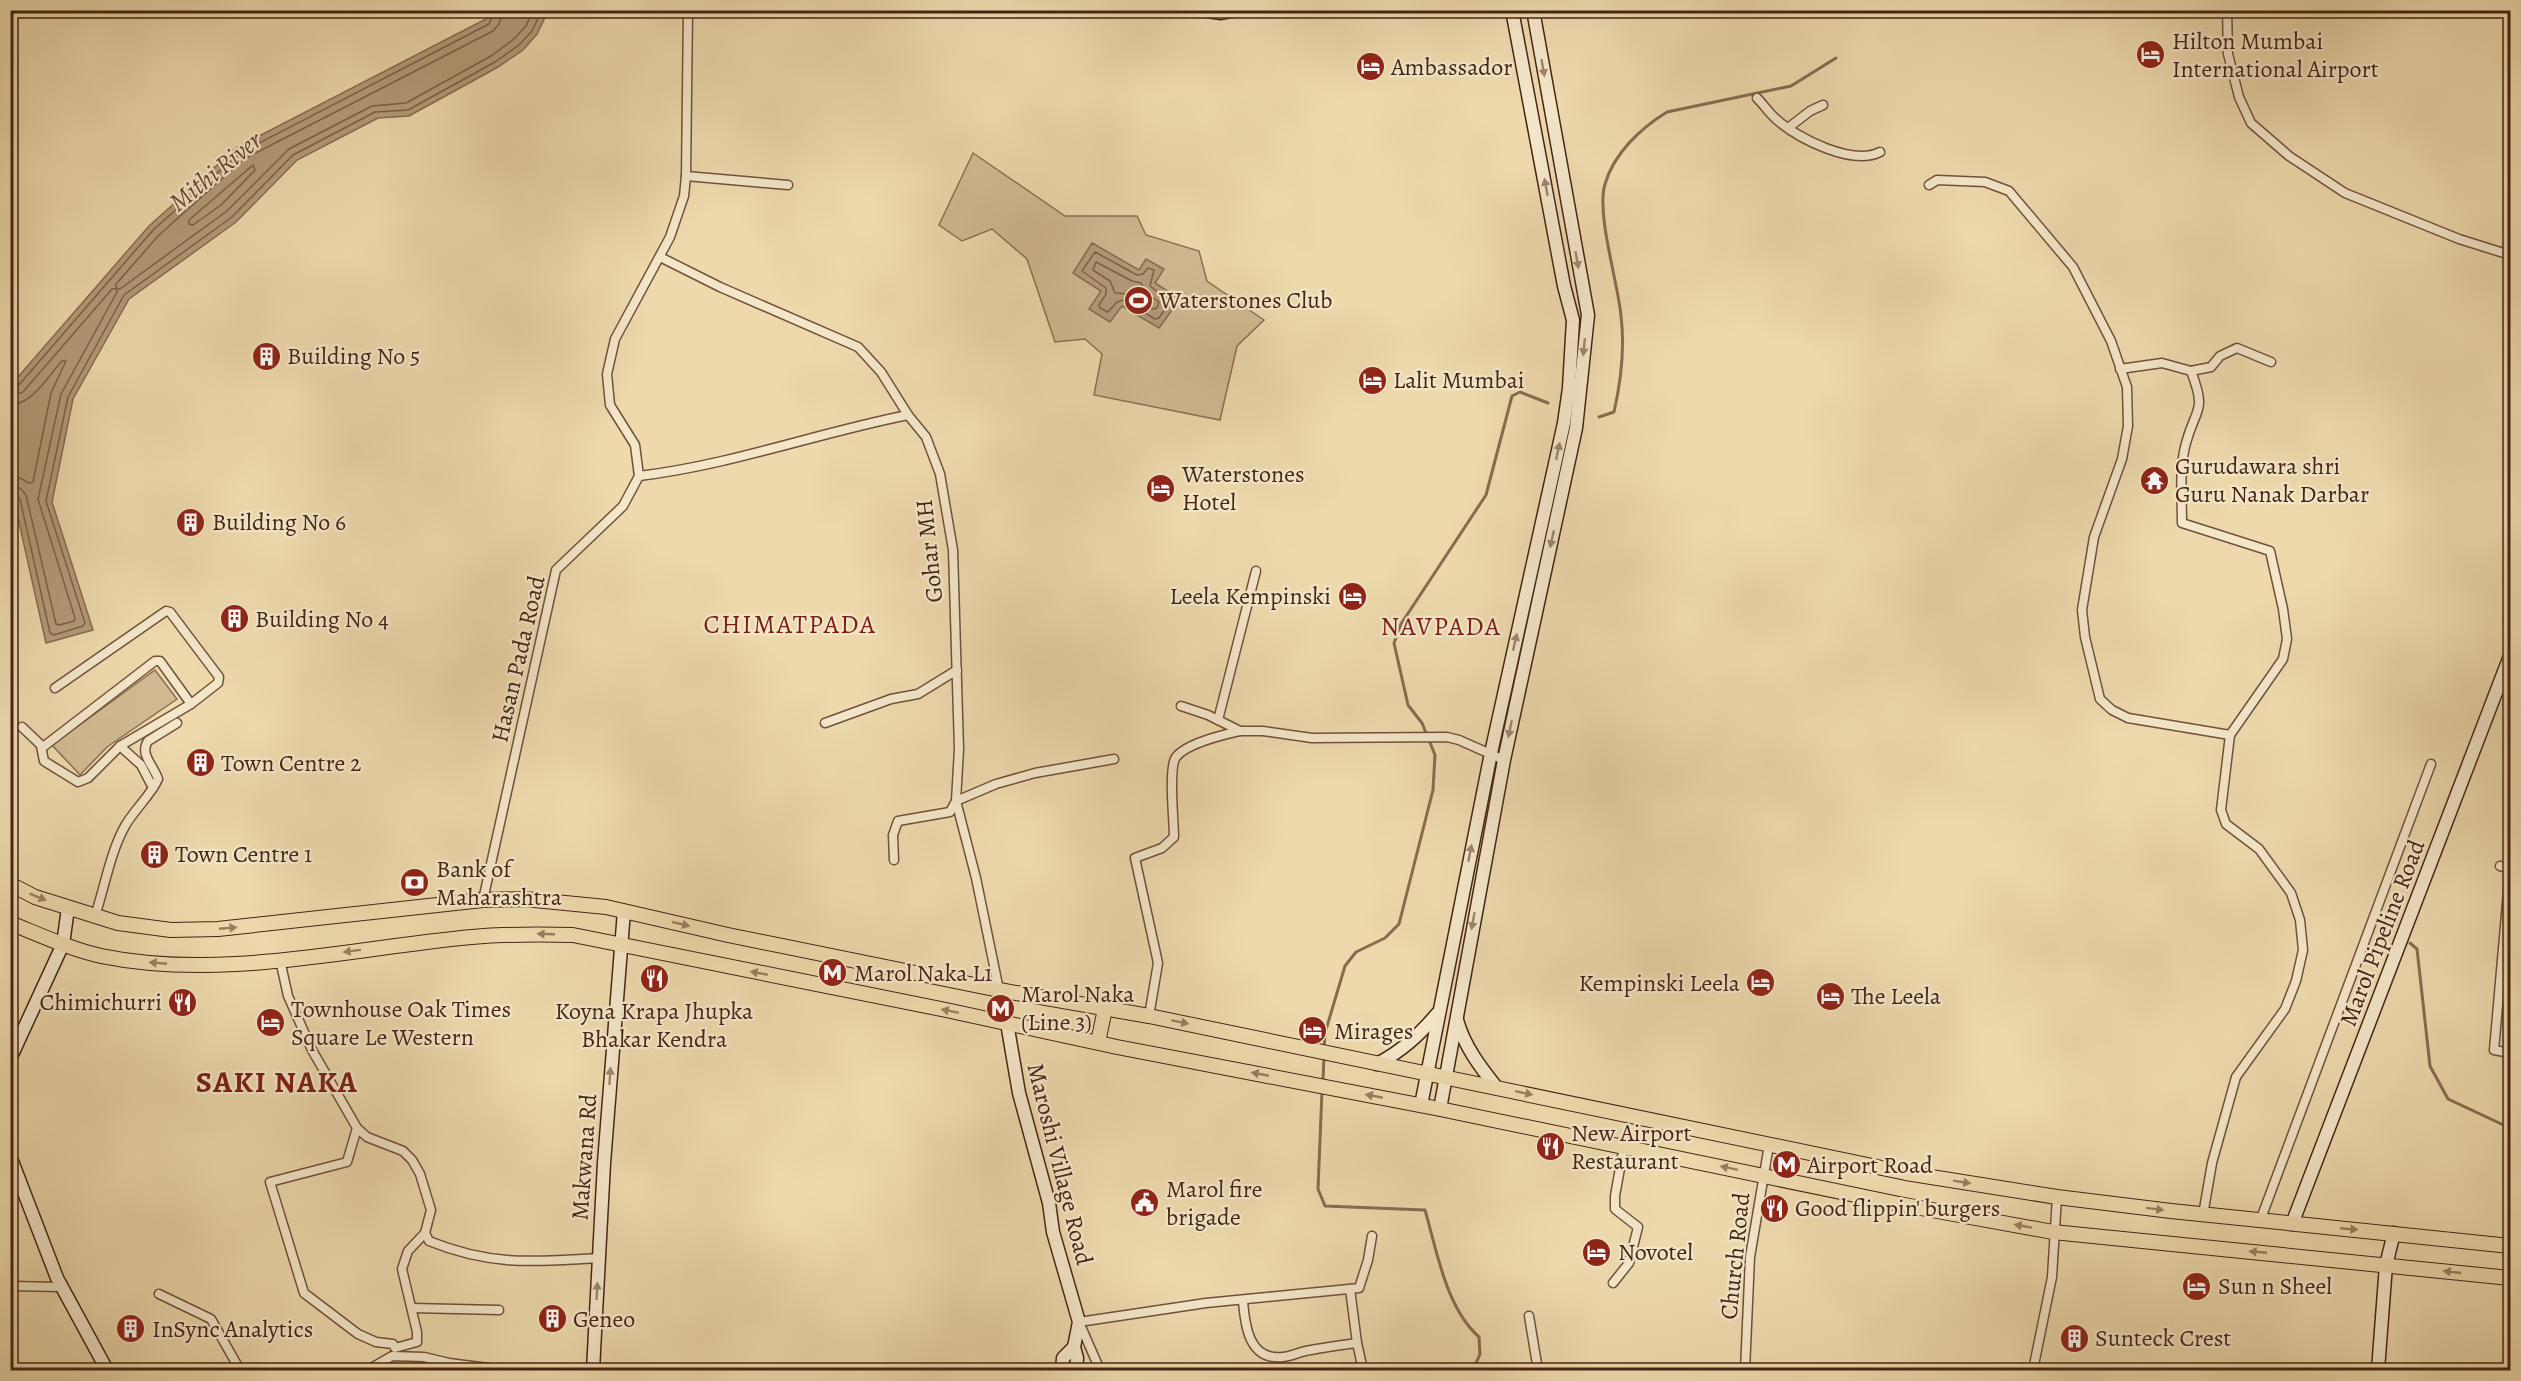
<svg xmlns="http://www.w3.org/2000/svg" width="2521" height="1381" font-family="Alegreya,serif">
	<style>
		.green { fill: #d1ba92; stroke: #8c6f54; stroke-width: 1.5 }
		.water { fill: #b49b79; stroke: #886b51; stroke-width: 1.5 }
		.lines { fill: none; stroke-linecap: round; stroke-linejoin: round }
		.shore { stroke: #7d6047; stroke-width: 1.5 }
		.stream { stroke: #886b51; stroke-width: 3 }
		.street-casing { stroke: #70513b; stroke-width: 11 }
		.secondary-casing { stroke: #462415; stroke-width: 15 }
		.primary-casing { stroke: #462415; stroke-width: 16 }
		.street { stroke: #f3e6c9; stroke-width: 8 }
		.secondary { stroke: #f3e6c9; stroke-width: 12 }
		.primary { stroke: #edd9ac; stroke-width: 14 }
		.oneway { fill: #9c856f }
		.oneway2 { fill: #9a7e60 }
		.labels { text-anchor: middle; stroke-width: 4.5; stroke-linejoin: round; paint-order: stroke }
		.poi-label { font-size: 24px; fill: #462415; stroke: #f3e6c9; text-anchor: start }
		.street-label { font-size: 24px; fill: #462415; stroke: #f3e6c9 }
		.water-label { font-size: 26px; font-style: italic; fill: #674833; stroke: #f3e6c9 }
		.neighbourhood-label { font-size: 26px; letter-spacing: 1.5px; fill: #7a1f14; stroke: #f3e6c9 }
		.district-label { font-size: 30px; font-weight: bold; letter-spacing: 1.5px; fill: #7a1f14; stroke: #f3e6c9 }
	</style>
	<rect width="100%" height="100%" fill="#edd9ac"/>
	<filter id="stains"><feTurbulence type="fractalNoise" baseFrequency=".00333" numOctaves="4"/><feColorMatrix values="0 0 0 0 .2 0 0 0 0 .09 0 0 0 0 .02 0 0 0 .5 -.17"/></filter>
	<radialGradient id="worn" r=".72"><stop offset=".6" stop-color="#630" stop-opacity="0"/><stop offset="1" stop-color="#630" stop-opacity=".3"/></radialGradient>
	<g class="green">
		<path d="M973,153L1065,216H1137L1146,235L1199,251L1207,281L1264,320L1237,346L1220,420L1094,395L1102,354L1085,339L1055,342L1027,259L992,229L962,241L939,225Z"/>
		<path d="M155,670L177,699L107,747L80,775L52,745Z"/>
	</g>
	<g class="water">
		<path d="M490,11H548L537,34L523,50L498,67L409,116L378,118L297,160L236,222L129,299L73,399L52,502L93,630L46,643L14,500L11,498V385L149,226L236,148L486,19Z"/>
		<path d="M1092,243L1139,270L1146,259L1164,269L1155,283L1180,299L1159,328L1122,306L1110,322L1089,309L1101,291L1073,273Z"/>
	</g>
	<g class="lines">
		<g class="shore">
			<path d="M503,10L499,24L493,31L244,159L159,235L116,284V288L120,289L227,211L289,149L372,106L406,103L491,56L514,39L526,26L533,10"/>
			<path d="M253,165L255,170L221,205L193,225L189,224V220Z"/>
			<path d="M1095,252L1137,275L1143,274L1148,268L1154,270L1150,286L1170,301L1159,318L1155,319L1123,300L1117,302L1108,312L1100,308L1099,305L1106,294V288L1082,271Z"/>
			<path d="M1096,262L1132,281L1141,283L1146,293L1159,302L1157,308L1153,309L1128,294L1115,293L1110,281L1093,270Z"/>
			<path d="M10,389L18,386L153,230L240,153L489,24L495,10"/>
			<path d="M10,396L23,392L112,289H117V292L61,394L38,499L75,618L74,621L59,625L56,624L26,495L20,488L10,486"/>
			<path d="M10,405C33,404 48,376 62,361H66L51,393L33,482L29,483L20,478L10,477"/>
			<path d="M10,493L16,494L20,499L50,633L54,635L83,626L85,623L46,501L68,397L124,295L232,217L293,155L375,112L408,110L495,62L519,45L532,31L542,10"/>
		</g>
		<g class="stream">
			<path d="M1599,417L1614,412C1621,381 1625,348 1621,316C1618,282 1596,214 1605,184C1614,153 1641,128 1667,112L1791,86L1836,58"/>
			<path d="M2410,943L2417,949L2430,1066L2448,1099L2510,1128"/>
			<path d="M1324,1048L1325,1033L1345,966L1356,952L1385,938L1399,924L1433,790L1435,755L1422,723L1408,705L1394,643L1401,624L1486,495L1512,396L1520,392L1548,403"/>
			<path d="M1323,1081L1324,1055"/>
			<path d="M1322,1091L1318,1189L1325,1206L1425,1210C1437,1251 1446,1308 1479,1337L1480,1354L1473,1370"/>
		</g>
		<defs>
			<g id="street">
				<path d="M2227,10L2228,54L2239,97L2251,123L2289,156L2345,193L2459,239L2510,255"/>
				<path d="M1757,98C1764,105 1769,113 1776,119C1798,139 1853,166 1880,152"/>
				<path d="M1788,128L1810,111L1823,105"/>
				<path d="M686,176L788,185"/>
				<path d="M1929,185L1937,180L1985,182L2009,191L2073,267L2111,341L2127,387L2128,426L2122,459L2094,537L2082,610L2085,637L2100,699L2112,710L2128,718L2230,735L2283,659L2287,639L2283,609L2270,551L2182,523C2182,498 2179,467 2186,443C2196,406 2207,413 2191,371L2162,363L2120,369"/>
				<path d="M660,257L720,287L858,347L881,372L908,415L926,437L940,474L953,550L959,749L956,801L976,878L999,990"/>
				<path d="M2191,371L2211,367L2220,356L2237,348L2271,362"/>
				<path d="M639,476C731,465 817,433 908,415"/>
				<path d="M55,688L166,611L170,612L219,677L218,683L191,704L120,746"/>
				<path d="M1181,706L1208,715L1240,731H1263L1312,738L1447,737L1459,740L1504,760"/>
				<path d="M1218,720L1256,571"/>
				<path d="M825,723L891,699L918,694L957,670"/>
				<path d="M22,727L43,747L155,661H160L191,704"/>
				<path d="M41,746L44,761L78,782L88,778L120,746L141,765L153,788"/>
				<path d="M894,860L893,835L898,821L950,812L956,801L996,784L1035,773L1114,759"/>
				<path d="M2500,866L2510,868"/>
				<path d="M2510,869L2494,1050L2510,1053"/>
				<path d="M483,900L556,570L623,506L639,476L635,445L610,405L607,374L615,339L670,237L684,196L686,176L688,10"/>
				<path d="M95,916C105,886 110,853 125,826C134,810 151,795 158,779C154,766 139,754 148,741L177,723"/>
				<path d="M280,960L288,996L312,1050L357,1128L367,1137L403,1151L412,1160L420,1174L431,1210L425,1233L408,1251L402,1269L417,1332V1342L395,1348L393,1344L376,1342L358,1334L304,1293L270,1182L347,1162L357,1128"/>
				<path d="M1149,1016L1158,963L1135,858L1162,848L1174,837C1174,820 1168,768 1176,757C1187,743 1223,735 1240,731"/>
				<path d="M2203,1215L2212,1163L2236,1077L2285,1009L2296,981L2303,950L2300,920L2291,893L2259,849L2226,824L2221,810L2230,735"/>
				<path d="M2260,1221L2431,764"/>
				<path d="M425,1233L429,1241C490,1266 534,1262 599,1258"/>
				<path d="M1613,1283L1629,1263L1638,1227L1615,1209V1196L1624,1146"/>
				<path d="M10,1286L61,1287"/>
				<path d="M1350,1289L1357,1343"/>
				<path d="M159,1294L211,1319L240,1370"/>
				<path d="M1243,1301C1245,1326 1249,1361 1283,1357C1293,1356 1301,1351 1311,1350C1326,1347 1342,1345 1357,1343L1363,1370"/>
				<path d="M412,1308L499,1310"/>
				<path d="M1529,1316L1538,1370"/>
				<path d="M368,1370L392,1356L424,1357L449,1363L503,1370"/>
				<path d="M1100,1370L1079,1322L1206,1303L1359,1288L1368,1260L1372,1236"/>
				<path d="M1745,1370L1750,1257L1769,1145"/>
				<path d="M2033,1370L2052,1277L2057,1197"/>
			</g>
			<g id="secondary">
				<path d="M1201,10L1221,13L1237,10"/>
				<path d="M999,990L1007,1023L1019,1093L1049,1203L1053,1232L1079,1322L1074,1347L1077,1358L1076,1370"/>
				<path d="M1457,1020C1464,1046 1481,1068 1497,1088"/>
				<path d="M10,1059L63,944L68,908"/>
				<path d="M1377,1064C1402,1051 1419,1035 1437,1014"/>
				<path d="M1421,1105L1491,753L1564,423L1569,388L1573,320L1564,286L1512,10"/>
				<path d="M1440,1109L1504,760L1576,428L1588,315L1533,10"/>
				<path d="M10,1156L57,1278L107,1370"/>
				<path d="M2292,1224L2510,656"/>
				<path d="M593,1370L604,1163L624,911"/>
				<path d="M1062,1370L1063,1358L1074,1347"/>
				<path d="M2378,1370L2386,1265L2394,1233"/>
			</g>
			<g id="primary">
				<path d="M10,884L35,897L118,923L171,930L218,929L483,900L524,899L606,907L728,935L999,990L1149,1016L1906,1173L2057,1197L2171,1211L2510,1246"/>
				<path d="M10,923C40,935 70,949 101,956C223,981 350,948 472,937C506,934 539,934 573,935L946,1010L1117,1047L1440,1109L1899,1204L2053,1232L2510,1278"/>
				<path d="M1098,1042L1105,1009"/>
			</g>
		</defs>
		<use href="#street" class="street-casing"/>
		<use href="#secondary" class="secondary-casing"/>
		<use href="#primary" class="primary-casing"/>
		<use href="#street" class="street"/>
		<use href="#secondary" class="secondary"/>
		<use href="#primary" class="primary"/>
	</g>
	<defs><path id="oneway-solid" d="M-6-.8H1V-3.2L6.5 0L1 3.2V.8H-6Z" transform="scale(1.5)"/></defs>
	<g class="oneway">
		<use href="#oneway-solid" transform="translate(1543 68) rotate(80)"/>
		<use href="#oneway-solid" transform="translate(1546 187) rotate(-101)"/>
		<use href="#oneway-solid" transform="translate(1577 260) rotate(80)"/>
		<use href="#oneway-solid" transform="translate(1584 347) rotate(96)"/>
		<use href="#oneway-solid" transform="translate(1558 451) rotate(-78)"/>
		<use href="#oneway-solid" transform="translate(1552 539) rotate(103)"/>
		<use href="#oneway-solid" transform="translate(1515 642) rotate(-77)"/>
		<use href="#oneway-solid" transform="translate(1510 729) rotate(102)"/>
		<use href="#oneway-solid" transform="translate(1470 853) rotate(-79)"/>
		<use href="#oneway-solid" transform="translate(1473 921) rotate(100)"/>
		<use href="#oneway-solid" transform="translate(610 1076) rotate(-86)"/>
		<use href="#oneway-solid" transform="translate(597 1291) rotate(-87)"/>
	</g>
	<g class="oneway2">
		<use href="#oneway-solid" transform="translate(38 897) rotate(22)"/>
		<use href="#oneway-solid" transform="translate(681 924) rotate(13)"/>
		<use href="#oneway-solid" transform="translate(228 928) rotate(-5)"/>
		<use href="#oneway-solid" transform="translate(546 934) rotate(-178)"/>
		<use href="#oneway-solid" transform="translate(352 951) rotate(173)"/>
		<use href="#oneway-solid" transform="translate(158 963) rotate(-175)"/>
		<use href="#oneway-solid" transform="translate(759 973) rotate(-169)"/>
		<use href="#oneway-solid" transform="translate(950 1011) rotate(-168)"/>
		<use href="#oneway-solid" transform="translate(1180 1022) rotate(12)"/>
		<use href="#oneway-solid" transform="translate(1260 1074) rotate(-169)"/>
		<use href="#oneway-solid" transform="translate(1524 1093) rotate(12)"/>
		<use href="#oneway-solid" transform="translate(1374 1096) rotate(-169)"/>
		<use href="#oneway-solid" transform="translate(1729 1168) rotate(-168)"/>
		<use href="#oneway-solid" transform="translate(1962 1182) rotate(9)"/>
		<use href="#oneway-solid" transform="translate(2155 1209) rotate(7)"/>
		<use href="#oneway-solid" transform="translate(2023 1226) rotate(-170)"/>
		<use href="#oneway-solid" transform="translate(2349 1229) rotate(5)"/>
		<use href="#oneway-solid" transform="translate(2258 1252) rotate(-175)"/>
		<use href="#oneway-solid" transform="translate(2452 1272) rotate(-174)"/>
	</g>
	<defs>
		<symbol id="hotel-disc" viewBox="-11 -11 22 22"><circle r="9.5" fill="#8f2418" stroke="#f3e6c9"/><path d="M-6-4.5h1.5V1H6V5H4.5V3h-9V5H-6ZM-4 0a1.8 1.8 0 1 1 3.6 0ZM.5 0V-2.5h3Q6-2.5 6 0Z" fill="#fff"/></symbol>
		<symbol id="stadium-disc" viewBox="-11 -11 22 22"><circle r="9.5" fill="#8f2418" stroke="#f3e6c9"/><path d="M0-5a6.5 5 0 1 0 0 10a6.5 5 0 1 0 0-10ZM-3.5-1.8h7v3.6h-7Z" fill="#fff"/></symbol>
		<symbol id="building-disc" viewBox="-11 -11 22 22"><circle r="9.5" fill="#8f2418" stroke="#f3e6c9"/><path d="M-4-6H4V6H1V3H-1V6H-4ZM-2.5-4.3h1.7v1.8h-1.7ZM.8-4.3h1.7v1.8H.8ZM-2.5-1h1.7V.8h-1.7ZM.8-1h1.7V.8H.8Z" fill="#fff"/></symbol>
		<symbol id="temple-disc" viewBox="-11 -11 22 22"><circle r="9.5" fill="#8f2418" stroke="#f3e6c9"/><path d="M0-6L5-2H3V0L6.5 2.5H4V6H1.5V3h-3V6H-4V2.5H-6.5L-3 0V-2H-5Z" fill="#fff"/></symbol>
		<symbol id="bank-disc" viewBox="-11 -11 22 22"><circle r="9.5" fill="#8f2418" stroke="#f3e6c9"/><path d="M-6-4H6V4H-6ZM0-2.3a2.3 2.3 0 1 0 0 4.6a2.3 2.3 0 1 0 0-4.6Z" fill="#fff"/></symbol>
		<symbol id="metro-disc" viewBox="-11 -11 22 22"><circle r="9.5" fill="#8f2418" stroke="#f3e6c9"/><path d="M-5.5 5V-5H-3L0 0L3-5H5.5V5H3V-.5L0 4L-3-.5V5Z" fill="#fff"/></symbol>
		<symbol id="restaurant-disc" viewBox="-11 -11 22 22"><circle r="9.5" fill="#8f2418" stroke="#f3e6c9"/><path d="M-5-6h1v4h1v-4h1v4h1v-4h1v5L-1.5 .5V6h-2V.5L-5-1ZM5-6V6H3V1.5H1.5Q1.5-4 5-6Z" fill="#fff"/></symbol>
		<symbol id="civic-disc" viewBox="-11 -11 22 22"><circle r="9.5" fill="#8f2418" stroke="#f3e6c9"/><path d="M-.6-6.5H3V-4.5H.6V-3L4-1V1h2V6H-6V1h2V-1L-.6-3ZM-1.2 2.5V6h2.4V2.5Z" fill="#fff"/></symbol>
	</defs>
	<g fill-rule="evenodd">
		<use href="#hotel-disc" x="2134" y="38" width="33" height="33"/>
		<use href="#hotel-disc" x="1354" y="50" width="33" height="33"/>
		<use href="#stadium-disc" x="1122" y="284" width="33" height="33"/>
		<use href="#building-disc" x="250" y="340" width="33" height="33"/>
		<use href="#hotel-disc" x="1356" y="364" width="33" height="33"/>
		<use href="#temple-disc" x="2138" y="464" width="33" height="33"/>
		<use href="#hotel-disc" x="1144" y="472" width="33" height="33"/>
		<use href="#building-disc" x="174" y="506" width="33" height="33"/>
		<use href="#hotel-disc" x="1336" y="580" width="33" height="33"/>
		<use href="#building-disc" x="218" y="602" width="33" height="33"/>
		<use href="#building-disc" x="184" y="746" width="33" height="33"/>
		<use href="#building-disc" x="138" y="838" width="33" height="33"/>
		<use href="#bank-disc" x="398" y="866" width="33" height="33"/>
		<use href="#metro-disc" x="816" y="956" width="33" height="33"/>
		<use href="#restaurant-disc" x="638" y="962" width="33" height="33"/>
		<use href="#hotel-disc" x="1744" y="966" width="33" height="33"/>
		<use href="#hotel-disc" x="1814" y="980" width="33" height="33"/>
		<use href="#restaurant-disc" x="166" y="986" width="33" height="33"/>
		<use href="#metro-disc" x="984" y="992" width="33" height="33"/>
		<use href="#hotel-disc" x="254" y="1006" width="33" height="33"/>
		<use href="#hotel-disc" x="1296" y="1014" width="33" height="33"/>
		<use href="#restaurant-disc" x="1534" y="1130" width="33" height="33"/>
		<use href="#metro-disc" x="1770" y="1148" width="33" height="33"/>
		<use href="#civic-disc" x="1128" y="1186" width="33" height="33"/>
		<use href="#restaurant-disc" x="1758" y="1192" width="33" height="33"/>
		<use href="#hotel-disc" x="1580" y="1236" width="33" height="33"/>
		<use href="#hotel-disc" x="2180" y="1270" width="33" height="33"/>
		<use href="#building-disc" x="536" y="1302" width="33" height="33"/>
		<use href="#building-disc" x="114" y="1312" width="33" height="33"/>
		<use href="#building-disc" x="2058" y="1322" width="33" height="33"/>
	</g>
	<g class="labels">
		<g class="poi-label">
			<text x="2172" y="49">Hilton Mumbai<tspan x="2172" dy="28">International Airport</tspan></text>
			<text x="1391" y="75">Ambassador</text>
			<text x="1159" y="308">Waterstones Club</text>
			<text x="287" y="364">Building No 5</text>
			<text x="1393" y="388">Lalit Mumbai</text>
			<text x="2175" y="474">Gurudawara shri<tspan x="2175" dy="28">Guru Nanak Darbar</tspan></text>
			<text x="1182" y="482">Waterstones<tspan x="1182" dy="28">Hotel</tspan></text>
			<text x="212" y="530">Building No 6</text>
			<text x="1331" y="604" text-anchor="end">Leela Kempinski</text>
			<text x="255" y="627">Building No 4</text>
			<text x="221" y="771">Town Centre 2</text>
			<text x="175" y="862">Town Centre 1</text>
			<text x="436" y="877">Bank of<tspan x="436" dy="28">Maharashtra</tspan></text>
			<text x="854" y="981">Marol Naka L1</text>
			<text x="1740" y="991" text-anchor="end">Kempinski Leela</text>
			<text x="1021" y="1002">Marol Naka<tspan x="1021" dy="28">(Line 3)</tspan></text>
			<text x="1851" y="1004">The Leela</text>
			<text x="162" y="1010" text-anchor="end">Chimichurri</text>
			<text x="291" y="1017">Townhouse Oak Times<tspan x="291" dy="28">Square Le Western</tspan></text>
			<text x="654" y="1019" text-anchor="middle">Koyna Krapa Jhupka<tspan x="654" dy="28">Bhakar Kendra</tspan></text>
			<text x="1334" y="1039">Mirages</text>
			<text x="1571" y="1141">New Airport<tspan x="1571" dy="28">Restaurant</tspan></text>
			<text x="1807" y="1173">Airport Road</text>
			<text x="1166" y="1197">Marol fire<tspan x="1166" dy="28">brigade</tspan></text>
			<text x="1795" y="1216">Good flippin' burgers</text>
			<text x="1618" y="1260">Novotel</text>
			<text x="2218" y="1294">Sun n Sheel</text>
			<text x="573" y="1327">Geneo</text>
			<text x="152" y="1337">InSync Analytics</text>
			<text x="2095" y="1346">Sunteck Crest</text>
		</g>
		<g class="street-label">
			<text transform="translate(929 551) rotate(-96)" y="8">Gohar MH</text>
			<text transform="translate(518 659) rotate(-77)" y="8">Hasan Pada Road</text>
			<text transform="translate(2382 933) rotate(-69)" y="8">Marol Pipeline Road</text>
			<text transform="translate(584 1157) rotate(-86)" y="8">Makwana Rd</text>
			<text transform="translate(1060 1164) rotate(76)" y="8">Maroshi Village Road</text>
			<text transform="translate(1735 1256) rotate(-84)" y="8">Church Road</text>
		</g>
		<g class="water-label">
			<text transform="translate(215 171) rotate(-39)" y="9">Mithi River</text>
		</g>
		<g class="neighbourhood-label">
			<text x="790" y="633">CHIMATPADA</text>
			<text x="1441" y="635">NAVPADA</text>
		</g>
		<g class="district-label">
			<text x="277" y="1092">SAKI NAKA</text>
		</g>
	</g>
	<rect width="2521" height="1381" fill="none" stroke="#edd9ac" stroke-width="36"/>
	<rect x="12" y="12" width="2497" height="1357" fill="none" stroke="#462415" stroke-width="3"/>
	<rect x="18" y="18" width="2485" height="1345" fill="none" stroke="#462415" stroke-width="1.5"/>
	<rect width="100%" height="100%" filter="url(#stains)"/>
	<rect width="100%" height="100%" fill="url(#worn)"/>
</svg>
